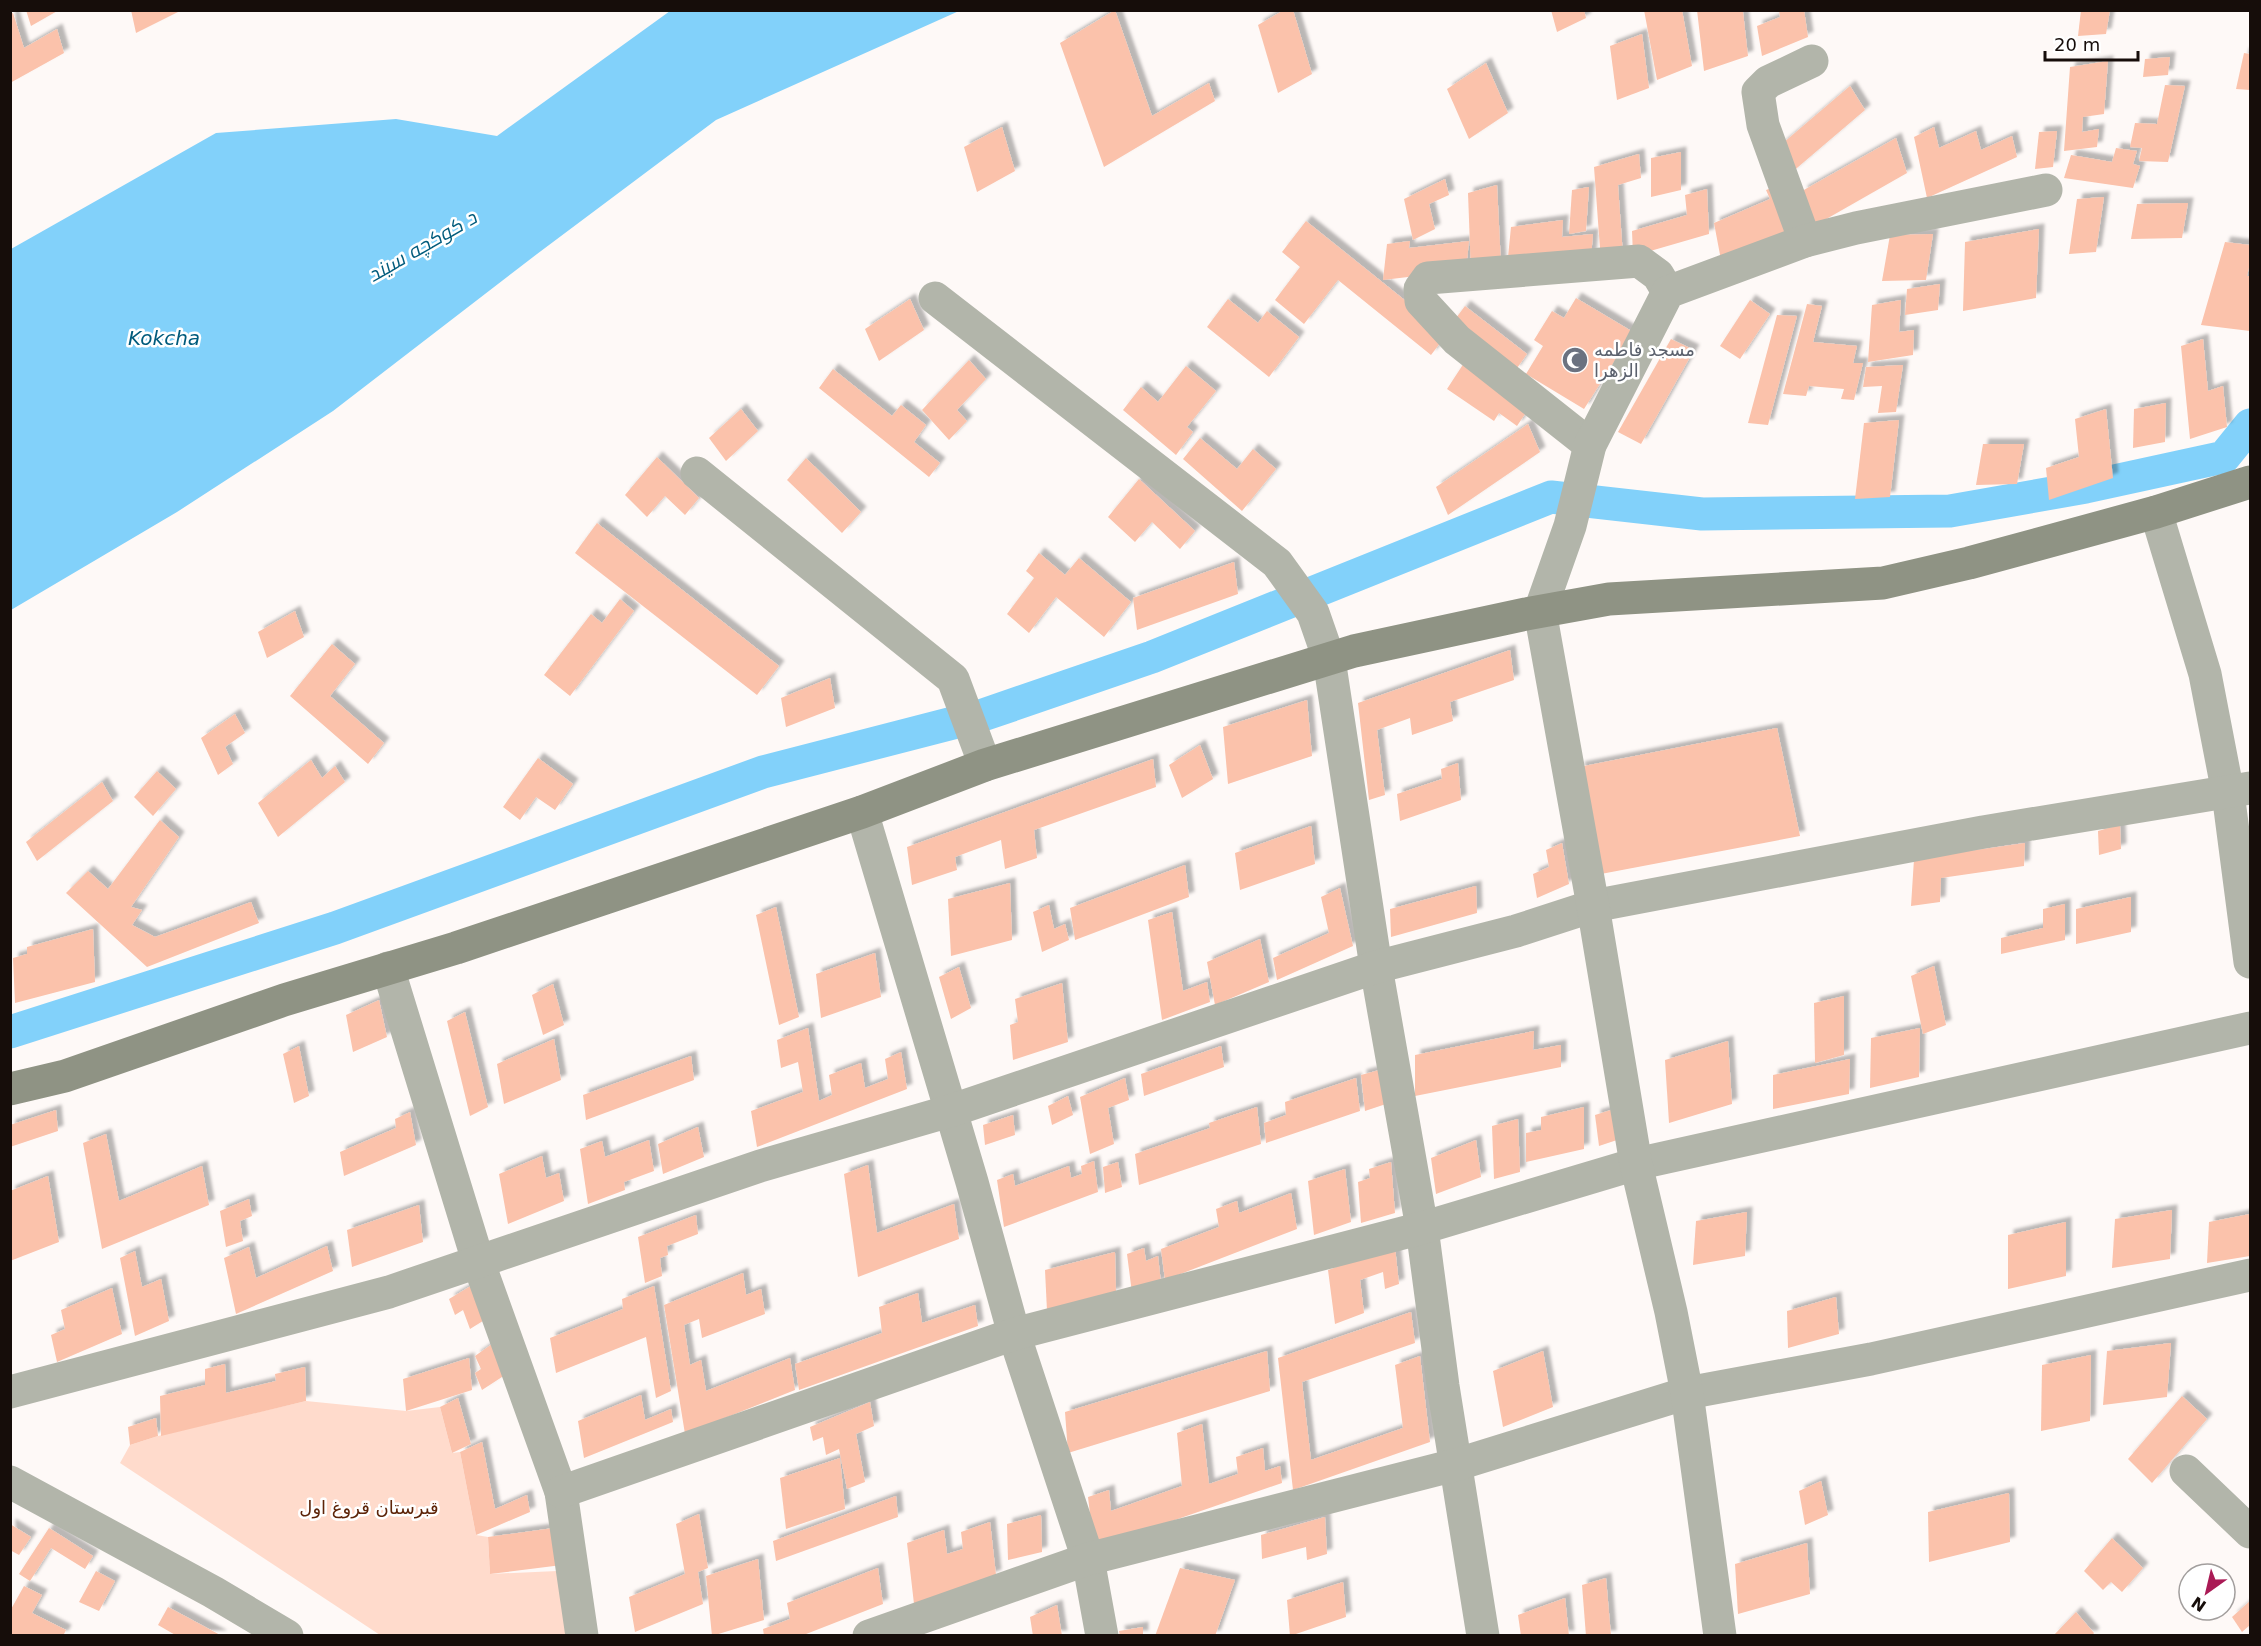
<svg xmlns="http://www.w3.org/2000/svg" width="2261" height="1646" font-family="'DejaVu Sans',Cairo,sans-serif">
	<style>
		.green { fill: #ffdbcc }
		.water { fill: #82d1fa }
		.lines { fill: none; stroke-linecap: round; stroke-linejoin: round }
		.canal { stroke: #82d1fa; stroke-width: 33 }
		.building { fill: #fbc2ab; filter: url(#shadow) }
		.street { stroke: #b2b5aa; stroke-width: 33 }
		.secondary { stroke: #8f9384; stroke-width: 33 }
		.labels { text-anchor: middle; stroke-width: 5; stroke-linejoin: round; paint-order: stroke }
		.worship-label { font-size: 18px; fill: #5b616d; stroke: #fff; text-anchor: start }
		.park-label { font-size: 18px; fill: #5d2408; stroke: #fff }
		.water-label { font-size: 20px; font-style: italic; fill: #005b7c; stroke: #fff }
	</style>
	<defs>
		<filter id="shadow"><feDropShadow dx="5.5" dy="-5.5" stdDeviation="1.5" flood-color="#0004"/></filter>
	</defs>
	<rect width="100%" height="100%" fill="#fef9f7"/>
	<path class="green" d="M306,1401L406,1411L440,1407L452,1453L460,1452L476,1535L488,1537L490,1574L557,1571L568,1635H380L120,1463L130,1445L158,1436Z"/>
	<path class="water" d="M670,11H959L716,120L537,254L333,411L177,512L11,610V249L216,133L396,119L497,136Z"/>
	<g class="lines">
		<path class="canal" d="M10,1032L335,928L763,772L980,716L1152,657L1551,497L1702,514L1950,511L2086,487L2224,457L2250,425"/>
	</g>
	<g class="building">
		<path d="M26,10H59L31,26Z"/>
		<path d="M131,10H182L136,33Z"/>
		<path d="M1115,10L1152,116L1209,83L1215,101L1104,167L1060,43Z"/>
		<path d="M1284,10H1293L1312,74L1278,93L1258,25Z"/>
		<path d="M1551,10H1584L1586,18L1557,32Z"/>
		<path d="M1644,10H1682L1692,66L1657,80Z"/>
		<path d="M1697,10H1747L1743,12L1748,56L1704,71Z"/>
		<path d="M1779,10H1804L1808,37L1762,56L1757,26L1780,17Z"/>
		<path d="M2081,10H2110L2106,34L2078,36Z"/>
		<path d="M13,13L24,48L57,29L64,53L10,83V14Z"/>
		<path d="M1642,34L1649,88L1617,100L1610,46Z"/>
		<path d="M2244,53L2250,54V90L2236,89Z"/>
		<path d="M2170,57L2168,75L2143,77L2145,59Z"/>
		<path d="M2108,61L2104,114L2083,117L2082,132L2099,129L2097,147L2064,151L2070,67Z"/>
		<path d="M1486,63L1508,113L1469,139L1447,89Z"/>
		<path d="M2165,85L2185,86L2168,162L2139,161L2142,148L2130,147L2135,123L2157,124Z"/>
		<path d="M1850,86L1865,110L1791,173L1776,149Z"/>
		<path d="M1002,127L1015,171L977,192L964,147Z"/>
		<path d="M1934,127L1939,148L1976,131L1981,150L2012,136L2017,157L1927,198L1914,137Z"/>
		<path d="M2057,131L2053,167L2035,169L2039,132Z"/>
		<path d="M1896,138L1907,173L1814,226L1802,191Z"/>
		<path d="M2116,148L2137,151L2133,164L2140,166L2133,188L2064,178L2071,155L2112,162Z"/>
		<path d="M1681,152V190L1651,197V158Z"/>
		<path d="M1639,154L1641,178L1618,185L1623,256L1601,262L1594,167Z"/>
		<path d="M1445,179L1449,195L1429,204L1435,229L1413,240L1404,199Z"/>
		<path d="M1497,185L1501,265L1471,273L1468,193Z"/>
		<path d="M1777,186L1792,229L1721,260L1714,223L1770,199L1766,190Z"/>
		<path d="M1589,187L1586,231L1569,234L1572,190Z"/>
		<path d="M1707,189L1709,234L1633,256L1632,231L1687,215L1685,195Z"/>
		<path d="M2104,197L2096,252L2069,254L2077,199Z"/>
		<path d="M2188,203L2182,238L2131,239L2137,204Z"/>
		<path d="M1563,220L1562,237L1593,234L1591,257L1507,267L1511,227Z"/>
		<path d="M1306,221L1447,334L1431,355L1338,280L1304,324L1275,300L1300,267L1282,252Z"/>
		<path d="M2039,229L2036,298L1963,311L1965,242Z"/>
		<path d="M1933,234L1926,280L1882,281L1890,235Z"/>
		<path d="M1410,241L1409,248L1469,241L1466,270L1383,280L1387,244Z"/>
		<path d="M2225,242L2250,245V263L2247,276H2250V331L2201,325Z"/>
		<path d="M1940,284L1938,310L1905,315L1907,289Z"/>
		<path d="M1576,298L1633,332L1584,409L1526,374L1543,346L1534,340L1552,311L1564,318Z"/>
		<path d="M910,299L924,330L879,361L865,329Z"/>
		<path d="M1228,299L1258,323L1267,311L1299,337L1269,377L1207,327Z"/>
		<path d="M1750,300L1770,314L1740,359L1720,346Z"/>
		<path d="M1901,300L1899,332L1914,330L1913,355L1868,362L1872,305Z"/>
		<path d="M1807,304L1822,306L1813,342L1857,346L1853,363H1863L1854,400L1841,399L1844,389L1809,386L1806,396L1783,394Z"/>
		<path d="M1465,306L1527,354L1515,371L1453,322Z"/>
		<path d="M1777,315L1797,316L1768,425L1748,423Z"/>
		<path d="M1671,339L1694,350L1641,444L1618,432Z"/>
		<path d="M2203,339L2208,391L2223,386L2227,427L2190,439L2181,346Z"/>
		<path d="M969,360L986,379L957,410L967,421L949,440L922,410Z"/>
		<path d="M1464,363L1529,408L1517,426L1499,413L1494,421L1447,389Z"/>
		<path d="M1903,365L1896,412L1878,413L1882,386L1863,387L1866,367Z"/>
		<path d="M1186,366L1216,391L1187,427L1193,432L1176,455L1123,410L1141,387L1158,402Z"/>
		<path d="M833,369L892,416L901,405L926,425L914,442L940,463L929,477L819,388Z"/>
		<path d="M2166,403L2165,442L2133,448L2134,409Z"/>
		<path d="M741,409L758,431L726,461L709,438Z"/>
		<path d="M2106,409L2113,478L2049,500L2046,468L2079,457L2075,419Z"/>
		<path d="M1899,420L1890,497L1855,499L1864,423Z"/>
		<path d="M1528,424L1540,452L1448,515L1436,487Z"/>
		<path d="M1200,438L1237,469L1253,449L1276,469L1242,511L1183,459Z"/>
		<path d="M1983,444H2024L2017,484L1976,485Z"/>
		<path d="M657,457L699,498L685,515L665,496L647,517L625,495Z"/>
		<path d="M806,458L861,512L842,533L787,480Z"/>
		<path d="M1139,479L1195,531L1180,549L1152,522L1135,542L1108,517Z"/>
		<path d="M597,523L779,666L757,695L575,553Z"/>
		<path d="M1039,553L1065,575L1079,558L1131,602L1104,637L1056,597L1029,633L1007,614L1034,578L1026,571Z"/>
		<path d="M1234,562L1238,594L1137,630L1133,598Z"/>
		<path d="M620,599L634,611L570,696L544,675L591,614L602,623Z"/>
		<path d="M295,611L304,637L267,658L258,632Z"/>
		<path d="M332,644L355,664L330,696L384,743L368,764L290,696Z"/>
		<path d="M1510,650L1514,680L1450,702L1453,721L1412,735L1410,718L1377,730L1385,795L1369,800L1358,703Z"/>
		<path d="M830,678L835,708L786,727L781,698Z"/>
		<path d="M1307,700L1312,756L1228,784L1223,727Z"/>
		<path d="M235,714L245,733L225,747L233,764L218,775L201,738Z"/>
		<path d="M1777,728L1800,836L1601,874L1579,767Z"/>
		<path d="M1200,745L1213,779L1182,798L1169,765Z"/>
		<path d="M538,758L573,784L555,810L536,797L520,820L503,807Z"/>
		<path d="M1153,759L1156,787L1034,830L1037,858L1005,869L1001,840L955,857L957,870L912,885L907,847Z"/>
		<path d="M311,760L322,778L335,766L345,782L278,837L258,803Z"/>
		<path d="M1458,763L1461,800L1400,821L1397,794L1442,779L1441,769Z"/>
		<path d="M157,771L176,789L153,816L134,797Z"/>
		<path d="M102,782L113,801L37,861L26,842Z"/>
		<path d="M160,820L179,837L131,907L142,910L132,925L155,937L251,902L259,923L147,967L66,893L88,871L108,889Z"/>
		<path d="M2120,825L2121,849L2099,855L2098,831Z"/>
		<path d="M1311,826L1315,864L1240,890L1235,853Z"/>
		<path d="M1562,843L1569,884L1537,898L1533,874L1549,867L1546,850Z"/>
		<path d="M2025,843L2024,866L1941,878L1940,902L1911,906L1914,859Z"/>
		<path d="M1185,865L1189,897L1075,940L1070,908Z"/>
		<path d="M1010,883L1012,940L951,956L948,899Z"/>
		<path d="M1476,886L1477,913L1391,937L1390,909Z"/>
		<path d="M1340,888L1353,946L1277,980L1273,958L1329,933L1321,897Z"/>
		<path d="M2131,897V932L2076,944V909Z"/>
		<path d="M2065,904V940L2001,954V938L2043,928V909Z"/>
		<path d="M1049,905L1054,929L1065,924L1069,940L1042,952L1033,912Z"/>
		<path d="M776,907L799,1017L779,1025L756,915Z"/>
		<path d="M1172,912L1183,991L1207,982L1210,1002L1162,1020L1148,920Z"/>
		<path d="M93,929L95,982L15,1003L13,958L27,954V947Z"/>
		<path d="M1260,939L1269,982L1215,1005L1207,962Z"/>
		<path d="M875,953L881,997L821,1018L816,974Z"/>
		<path d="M1934,966L1946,1025L1923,1034L1911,976Z"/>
		<path d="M959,967L971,1008L951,1019L939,977Z"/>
		<path d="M1062,983L1068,1042L1013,1060L1010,1025L1018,1022L1015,999Z"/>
		<path d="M553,984L564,1025L543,1035L532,995Z"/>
		<path d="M1844,996V1055L1815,1063L1814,1003Z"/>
		<path d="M379,1000L387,1037L353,1052L346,1015Z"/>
		<path d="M465,1012L488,1107L470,1116L447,1021Z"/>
		<path d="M808,1028L819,1101L832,1095L829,1075L861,1063L865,1088L888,1079L885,1059L901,1052L907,1089L757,1147L751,1111L803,1092L798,1062L781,1068L777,1040Z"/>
		<path d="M1920,1028L1919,1077L1870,1088L1871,1038Z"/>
		<path d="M1534,1031L1533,1050L1561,1045V1067L1415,1096V1055Z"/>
		<path d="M554,1039L561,1080L504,1104L497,1064Z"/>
		<path d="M1728,1041L1732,1104L1669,1123L1665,1060Z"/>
		<path d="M299,1046L309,1096L294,1103L283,1054Z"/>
		<path d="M1221,1046L1224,1067L1144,1096L1141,1074Z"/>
		<path d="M691,1056L694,1080L586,1120L583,1095Z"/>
		<path d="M1850,1059L1849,1094L1773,1109V1075Z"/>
		<path d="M1383,1069L1386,1104L1365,1111L1361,1075Z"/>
		<path d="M1125,1078L1129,1100L1108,1108L1114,1144L1090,1154L1080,1097Z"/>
		<path d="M1356,1078L1360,1111L1266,1143L1264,1123L1286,1115L1285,1102Z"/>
		<path d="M1068,1096L1073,1115L1052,1125L1048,1106Z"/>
		<path d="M1257,1107L1261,1144L1139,1185L1135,1154L1210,1128L1209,1123Z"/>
		<path d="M1584,1107V1149L1526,1162V1133L1541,1130V1117Z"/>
		<path d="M1614,1109L1617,1140L1599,1146L1595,1115Z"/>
		<path d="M56,1110L58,1131L10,1147V1125Z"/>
		<path d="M410,1112L416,1145L344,1176L340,1152L396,1128L395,1119Z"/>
		<path d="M1013,1115L1015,1135L985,1145L983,1125Z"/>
		<path d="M1518,1119L1520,1172L1494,1179L1492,1126Z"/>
		<path d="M698,1127L704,1157L663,1174L658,1144Z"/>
		<path d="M106,1134L119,1201L202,1166L209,1205L102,1249L83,1143Z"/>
		<path d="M649,1140L654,1171L624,1182L625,1190L588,1204L580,1149L602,1141L605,1157Z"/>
		<path d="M1476,1140L1481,1177L1436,1194L1431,1158Z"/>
		<path d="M542,1156L546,1178L559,1173L564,1201L508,1224L499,1174Z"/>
		<path d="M1094,1161L1098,1192L1004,1227L997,1180L1013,1174L1015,1186L1069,1166L1071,1178L1082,1174L1081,1166Z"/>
		<path d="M1118,1162L1122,1187L1105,1193L1103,1167Z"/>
		<path d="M1391,1162L1395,1213L1361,1223L1358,1182L1370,1178L1369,1169Z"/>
		<path d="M868,1165L877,1233L954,1204L959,1239L858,1277L844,1174Z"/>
		<path d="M1345,1169L1351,1222L1314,1235L1308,1181Z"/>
		<path d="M48,1176L59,1242L10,1261V1191Z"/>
		<path d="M1291,1193L1297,1229L1165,1280L1161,1249L1219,1227L1216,1209L1237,1201L1239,1213Z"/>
		<path d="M249,1199L252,1216L240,1221L243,1241L226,1247L220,1211Z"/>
		<path d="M419,1205L423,1242L352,1267L347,1230Z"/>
		<path d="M2172,1210L2170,1259L2112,1268L2115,1219Z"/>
		<path d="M1747,1212L1745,1256L1693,1265L1696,1221Z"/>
		<path d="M2250,1214V1256L2207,1263L2209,1222Z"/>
		<path d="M696,1215L698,1234L667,1246L668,1255L660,1258L662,1276L645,1283L638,1237Z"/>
		<path d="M2066,1222V1276L2008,1289V1235Z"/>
		<path d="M327,1246L333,1271L236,1314L224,1258L249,1247L256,1278Z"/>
		<path d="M1395,1247L1399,1284L1385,1289L1383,1272L1360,1280L1364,1313L1335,1324L1328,1270Z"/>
		<path d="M1144,1248L1146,1261L1158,1256L1161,1283L1132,1293L1127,1254Z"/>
		<path d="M135,1251L142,1287L161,1279L169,1321L135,1336L120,1258Z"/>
		<path d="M1115,1252L1116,1293L1047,1311L1045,1270Z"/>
		<path d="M743,1273L746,1295L761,1289L765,1314L702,1338L699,1319L684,1325L690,1365L701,1360L706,1391L790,1358L795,1390L685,1434L664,1305Z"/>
		<path d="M474,1284L486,1319L470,1329L463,1310L455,1315L449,1299Z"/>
		<path d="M654,1286L671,1391L656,1398L646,1337L556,1373L550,1338L623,1309L622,1299Z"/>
		<path d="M112,1288L122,1334L57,1362L51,1335L65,1329L61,1310Z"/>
		<path d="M918,1293L922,1323L975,1305L978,1326L799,1390L795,1364L882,1333L879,1307Z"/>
		<path d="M1836,1297L1839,1334L1788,1348L1787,1311Z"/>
		<path d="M1411,1312L1415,1343L1302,1382L1311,1460L1403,1428L1395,1365L1420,1356L1430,1442L1293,1490L1278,1358Z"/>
		<path d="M2171,1343L2167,1397L2103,1405L2107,1351Z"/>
		<path d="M492,1344L505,1375L482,1390L475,1373L481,1369L475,1356Z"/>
		<path d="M1267,1351L1270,1391L1068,1453L1065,1412Z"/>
		<path d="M1543,1351L1553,1407L1503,1427L1493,1371Z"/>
		<path d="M2091,1355L2090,1421L2041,1431L2042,1365Z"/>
		<path d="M469,1358L472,1390L406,1411L403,1379Z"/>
		<path d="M225,1364L226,1393L276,1381L275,1374L305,1367L306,1401L161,1436L160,1396L205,1385V1369Z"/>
		<path d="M641,1395L645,1420L671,1409L673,1422L584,1458L578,1421Z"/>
		<path d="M2182,1396L2207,1419L2152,1483L2128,1459Z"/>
		<path d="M458,1398L471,1444L452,1453L440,1407Z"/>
		<path d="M870,1402L874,1426L856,1434L865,1482L847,1489L839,1449L826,1455L823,1437L813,1441L810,1427Z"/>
		<path d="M156,1418L158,1436L130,1445L128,1427Z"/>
		<path d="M1202,1424L1209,1484L1238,1474L1236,1457L1263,1448L1265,1471L1280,1466L1282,1483L1094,1548L1088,1497L1109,1490L1111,1511L1182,1486L1177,1433Z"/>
		<path d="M482,1442L495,1509L527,1495L530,1512L476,1535L460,1452Z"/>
		<path d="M840,1458L845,1509L786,1529L780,1478Z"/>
		<path d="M1821,1481L1828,1515L1805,1525L1799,1491Z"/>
		<path d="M2009,1493L2010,1542L1929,1562L1928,1512Z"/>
		<path d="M896,1496L898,1517L776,1561L773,1541Z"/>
		<path d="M699,1514L708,1568L698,1572L703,1604L635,1632L629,1597L685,1574L676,1524Z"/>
		<path d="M1041,1515L1042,1552L1008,1560L1007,1524Z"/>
		<path d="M1325,1517L1327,1554L1307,1560L1306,1547L1262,1559L1261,1535Z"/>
		<path d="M990,1522L996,1575L914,1604L907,1543L944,1530L947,1554L963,1549L961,1532Z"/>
		<path d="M10,1524L31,1537L19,1555L10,1550Z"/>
		<path d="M561,1527L562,1565L490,1574L488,1537Z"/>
		<path d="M49,1528L93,1556L85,1569L51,1548L30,1581L19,1574Z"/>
		<path d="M2112,1538L2143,1568L2122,1592L2111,1582L2103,1590L2084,1571Z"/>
		<path d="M1807,1543L1810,1594L1738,1614L1735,1564Z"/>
		<path d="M758,1559L764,1620L712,1636L706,1576Z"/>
		<path d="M878,1568L883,1604L801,1636H764L763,1629L790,1619L787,1603Z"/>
		<path d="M1180,1568L1235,1580L1215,1636H1155Z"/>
		<path d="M96,1571L115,1581L99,1611L79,1602Z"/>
		<path d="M1606,1578L1611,1636H1586L1582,1585Z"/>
		<path d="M1343,1582L1346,1617L1290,1636L1287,1600Z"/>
		<path d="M24,1586L42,1595L32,1613L66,1630L63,1636H10V1611Z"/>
		<path d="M1565,1598L1569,1636H1521L1518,1615Z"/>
		<path d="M2250,1601V1625L2242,1632L2232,1617Z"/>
		<path d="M1057,1605L1062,1636H1033L1030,1617Z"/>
		<path d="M168,1607L222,1636H177L158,1625Z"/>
		<path d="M2076,1612L2094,1633L2092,1636H2053Z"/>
		<path d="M1143,1627V1636H1120L1119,1631Z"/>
	</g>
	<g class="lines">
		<g class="street">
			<path d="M1805,241L1763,125L1758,92L1768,82L1812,61"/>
			<path d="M935,298L1277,563L1313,613L1329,659L1376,967L1422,1228L1443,1386L1483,1636"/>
			<path d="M1590,445L1457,340L1421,301L1420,289L1428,278L1639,261L1658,275L1668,292"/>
			<path d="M697,473L953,679L985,765"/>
			<path d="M2156,512L2205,674L2228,793L2250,962"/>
			<path d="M862,812L972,1182L1014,1334L1088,1559L1102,1636"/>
			<path d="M388,968L478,1261L561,1492L582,1636"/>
			<path d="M10,1392L389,1292L760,1166L950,1111L1376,967L1516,931L1593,906L1983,832L2250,788"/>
			<path d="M2186,1471L2250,1532"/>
			<path d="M10,1482L213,1592L287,1636"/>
			<path d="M561,1492L1014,1334L1422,1228L1636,1164L2250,1028"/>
			<path d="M869,1636L1088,1559L1455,1465L1687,1393L1871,1359L2250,1275"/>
			<path d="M1720,1636L1687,1393L1671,1312L1636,1164L1593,906L1540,611L1570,526L1590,445L1668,292L1805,241L1856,228L2046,190"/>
		</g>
		<path class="secondary" d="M10,1089L65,1076L284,1000L456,948L862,812L985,765L1354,651L1526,614L1609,599L1883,583L1969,563L2156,512L2250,482"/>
	</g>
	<defs>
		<symbol id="mosque-disc" viewBox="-11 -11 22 22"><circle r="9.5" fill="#6b7280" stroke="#fff"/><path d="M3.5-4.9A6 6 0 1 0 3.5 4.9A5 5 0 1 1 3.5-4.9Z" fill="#fff"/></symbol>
	</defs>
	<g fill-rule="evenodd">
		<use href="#mosque-disc" x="1560" y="345" width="30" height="30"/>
	</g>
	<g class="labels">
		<g class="worship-label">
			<text x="1594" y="356">مسجد فاطمه<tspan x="1594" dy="21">الزهرا</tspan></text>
		</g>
		<g class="park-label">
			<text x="369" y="1514">قبرستان قروغ اول</text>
		</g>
		<g class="water-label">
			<text transform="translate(422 246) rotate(-30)" y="7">د کوکچه سیند</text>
			<text x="164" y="345">Kokcha</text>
		</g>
	</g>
	<rect width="2261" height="1646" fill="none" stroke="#160d0a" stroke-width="24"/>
	<g transform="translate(2207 1592) rotate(214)"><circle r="28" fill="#ffffff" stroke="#a29e9d" stroke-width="1.5"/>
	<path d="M0-4.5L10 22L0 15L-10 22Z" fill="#aa1a55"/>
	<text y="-9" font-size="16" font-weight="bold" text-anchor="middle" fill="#160d0a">N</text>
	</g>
	<path d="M2045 51v9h93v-9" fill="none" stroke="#160d0a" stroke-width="3"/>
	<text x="2054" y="51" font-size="18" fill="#160d0a" stroke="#ffffff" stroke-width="4.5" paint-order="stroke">20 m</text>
</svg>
